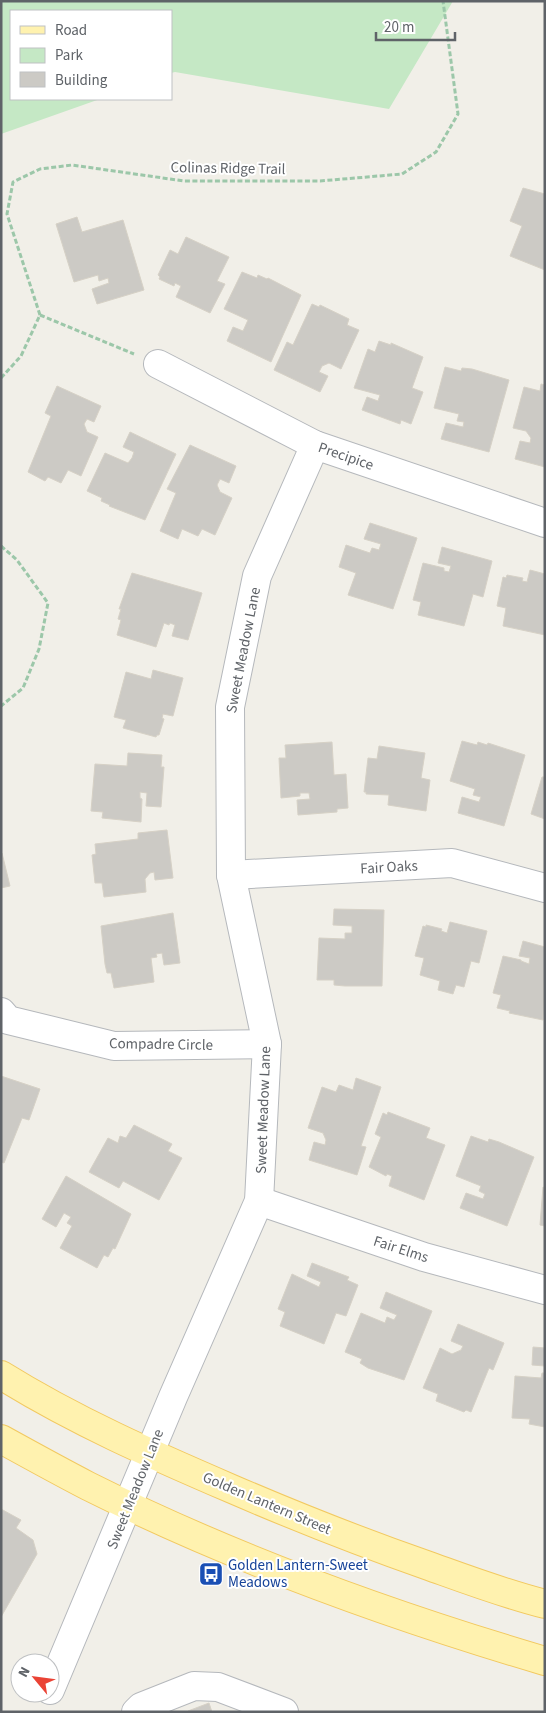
<svg xmlns="http://www.w3.org/2000/svg" width="546" height="1713" font-family="'Source Sans 3',sans-serif">
	<style>
		.green { fill: #c5e8c5 }
		.building { fill: #cccac5; stroke: #d6d1c6 }
		.lines { fill: none; stroke-linecap: round; stroke-linejoin: round }
		.minor-casing { stroke: #b5b8bc; stroke-width: 30 }
		.major-casing { stroke: #f2c960; stroke-width: 30 }
		.path { stroke: #9cc7a9; stroke-width: 3; stroke-dasharray: 5 2.5; stroke-linecap: butt }
		.minor { stroke: #fff; stroke-width: 28 }
		.major { stroke: #fff2af; stroke-width: 28 }
		.labels { text-anchor: middle; stroke-width: 4; stroke-linejoin: round; paint-order: stroke }
		.street-label { font-size: 15px; fill: #5f6368; stroke: #fff }
		.transit-label { font-size: 15px; fill: #164399; stroke: #fff; text-anchor: start }
	</style>
	<rect width="100%" height="100%" fill="#f1efe8"/>
	<path class="green" d="M1,1H453L389,109L175,72L171,73V11H11V99H100L1,134Z"/>
	<g class="building">
		<path d="M523,188L545,194V270L510,256L522,226L510,221Z"/>
		<path d="M77,217L82,232L123,220L144,290L97,304L92,289L109,283L108,278L99,281L98,275L74,282L56,224Z"/>
		<path d="M186,237L229,257L217,281L225,284L210,313L176,297L181,286L175,283L174,286L159,279L160,277L158,275L170,250L178,254Z"/>
		<path d="M242,272L257,278L258,275L267,279L268,278L301,295L271,362L227,341L233,327L243,331L248,320L224,309Z"/>
		<path d="M312,304L319,307L320,305L349,319L347,325L359,330L341,369L329,363L322,366L319,372L328,376L320,392L274,370L287,342L293,345Z"/>
		<path d="M379,341L391,345V343L423,357L412,388L423,392L411,424L401,420L400,424L362,410L367,397L378,401L380,395L354,388L368,349L375,352Z"/>
		<path d="M445,367L461,371L462,368L472,369L509,380L489,452L441,439L446,423L463,427L464,422L457,421L459,414L434,408Z"/>
		<path d="M541,384L545,385V467L515,459L520,441L530,443L531,438L526,431L513,428L524,387L540,391Z"/>
		<path d="M57,386L101,406L94,422L87,419L84,424L87,432L98,437L81,476L68,470L61,483L48,477L45,481L28,472L51,416L45,413Z"/>
		<path d="M130,432L176,454L145,520L109,506L110,505L101,501L102,498L87,491L105,453L128,463L132,458L134,452L123,447Z"/>
		<path d="M190,445L236,466L229,483L220,479L217,485L220,492L232,498L215,535L202,529L198,536L182,529L178,539L160,531L176,493L167,489Z"/>
		<path d="M370,523L417,538L393,609L348,595L356,573L339,567L346,545L370,553L372,548L379,550L381,544L364,539Z"/>
		<path d="M442,547L492,561L483,597L473,594L464,626L418,615L421,602L413,600L423,563L444,568V571L449,572L451,566L438,563Z"/>
		<path d="M530,570L545,574V635L503,626L506,608L497,606L503,577L506,578L507,575L523,578L522,581L527,582Z"/>
		<path d="M132,573L202,593L188,640L172,636L175,625L170,623L169,625L164,623L156,647L117,635L121,620L118,619L121,609H119Z"/>
		<path d="M153,670L183,678L173,716L163,714L162,718L164,719L159,735H157L156,737L123,728L126,720L114,717L126,672L151,679Z"/>
		<path d="M462,741L477,745L478,742L487,745L488,743L525,755L504,826L458,813L462,797L479,802L481,797L473,795L475,789L450,781Z"/>
		<path d="M332,742L334,775L346,774L348,808L337,809V812L298,815L297,800L310,799L309,793H300V796L281,798L279,758H286L285,745Z"/>
		<path d="M379,746L425,753L421,778L430,780L426,811L388,805L389,795L366,794V792H364L368,758L377,759Z"/>
		<path d="M128,753L162,755L161,767H164L161,807L146,806L147,793L140,792V798L142,799L141,822L102,818L103,812L91,811L95,764L127,766Z"/>
		<path d="M542,777H545V819L531,814Z"/>
		<path d="M167,830L173,878L155,880L154,872L150,873L145,879L146,892L104,897L102,883H95L92,855L96,854L95,844L138,839V833Z"/>
		<path d="M2,853L10,886L1,888V853Z"/>
		<path d="M334,909L384,910L382,986H345L334,985V980H317L319,938L345,939V933H352V926L333,925Z"/>
		<path d="M173,913L180,963L164,965L162,953L156,954L157,957L151,958L154,982L114,988L111,973H107L105,964L101,926Z"/>
		<path d="M450,922L487,931L479,963L471,961L464,987L456,985L453,994L438,990L440,981L420,975L424,958L415,956L423,926L426,927V925L442,929L441,931L447,933Z"/>
		<path d="M523,941L545,947L543,1020L509,1013L510,1011L497,1008L501,995L493,993L503,956L521,960V961L529,964L530,958L519,956Z"/>
		<path d="M1,1076L40,1089L29,1120L22,1118L4,1163L1,1162Z"/>
		<path d="M356,1078L381,1087L361,1146L366,1147L357,1175L309,1160L314,1142L325,1145L326,1140L323,1133L308,1128L322,1087L336,1092L339,1085L353,1090Z"/>
		<path d="M388,1112L430,1128L426,1138L445,1145L424,1200L389,1186L392,1176L387,1174L386,1176L369,1167L381,1137L375,1134L383,1113L387,1115Z"/>
		<path d="M134,1125L172,1144L168,1151L182,1158L159,1200L123,1181L119,1188L89,1172L108,1138L118,1143L120,1136L126,1138Z"/>
		<path d="M471,1136L488,1142L489,1139L499,1142L534,1157L507,1226L460,1208L466,1193L483,1199L485,1194L479,1191L481,1186L456,1176Z"/>
		<path d="M66,1176L131,1214L115,1249L113,1248L108,1257L104,1255L97,1268L60,1248L72,1226L67,1223L71,1217L64,1213L56,1227L42,1219Z"/>
		<path d="M543,1187L545,1188V1226L540,1225Z"/>
		<path d="M312,1263L349,1277L347,1280L358,1285L346,1316L336,1313L324,1344L280,1326L285,1312L278,1309L292,1274L319,1287L321,1282L307,1276Z"/>
		<path d="M386,1292L432,1311L404,1380L368,1368L360,1363L362,1359L345,1352L361,1313L385,1323L387,1317L394,1320L397,1315L380,1308Z"/>
		<path d="M458,1324L504,1343L493,1370L489,1368L471,1412L466,1410L464,1412L436,1401L438,1394L423,1388L440,1348L452,1354L461,1350L463,1346L451,1341Z"/>
		<path d="M533,1347L545,1348V1366L532,1365Z"/>
		<path d="M542,1373H545V1427L529,1424L530,1419L512,1418L515,1376L541,1378Z"/>
		<path d="M1,1509L21,1520L16,1528L33,1540L37,1554L1,1617Z"/>
		<path d="M209,1703L212,1712H189L188,1711Z"/>
	</g>
	<g class="lines">
		<defs>
			<g id="minor">
				<path d="M158,364L315,445L545,523"/>
				<path d="M231,875L452,863L545,888"/>
				<path d="M1,1012L8,1020L114,1046L267,1044"/>
				<path d="M259,1201L424,1257L545,1290"/>
				<path d="M50,1690L173,1397L259,1201L267,1044L231,875L230,707L257,576L315,445"/>
				<path d="M136,1712L141,1707L194,1686L218,1687L284,1712"/>
			</g>
			<g id="major">
				<path d="M1,1375C75,1421 153,1455 232,1489C297,1517 363,1543 429,1566C468,1580 505,1594 545,1604"/>
				<path d="M1,1439C30,1455 59,1471 88,1486C234,1559 389,1615 545,1661"/>
			</g>
		</defs>
		<use href="#minor" class="minor-casing"/>
		<use href="#major" class="major-casing"/>
		<g class="path">
			<path d="M40,315L134,354"/>
			<path d="M1,378L21,356L40,315L7,214L13,182L40,169L72,165L184,181H320L402,174L436,152L458,114L443,1"/>
			<path d="M1,546L17,560L48,603L39,649L23,688L1,706"/>
		</g>
		<use href="#minor" class="minor"/>
		<use href="#major" class="major"/>
	</g>
	<defs>
		<symbol id="bus-square" viewBox="-11 -11 22 22"><rect x="-9" y="-9" width="18" height="18" rx="4" fill="#1a4fb4" stroke="#fff"/><path d="M-5-6H5V4H4V6H2V4H-2V6H-4V4H-5ZM-3.5-4V0h7V-4ZM-3.5 1.2v1.5H-2V1.2ZM2 1.2v1.5H3.5V1.2Z" fill="#fff"/></symbol>
	</defs>
	<g fill-rule="evenodd">
		<use href="#bus-square" x="197" y="1560" width="28" height="28"/>
	</g>
	<g class="labels">
		<g class="street-label">
			<text transform="translate(228 168) rotate(1)" y="5">Colinas Ridge Trail</text>
			<text transform="translate(346 456) rotate(19)" y="5">Precipice</text>
			<text transform="translate(243 650) rotate(-79)" y="5">Sweet Meadow Lane</text>
			<text transform="translate(389 867) rotate(-3)" y="5">Fair Oaks</text>
			<text transform="translate(161 1044) rotate(1)" y="5">Compadre Circle</text>
			<text transform="translate(263 1110) rotate(-88)" y="5">Sweet Meadow Lane</text>
			<text transform="translate(401 1249) rotate(18)" y="5">Fair Elms</text>
			<text transform="translate(135 1489) rotate(-68)" y="5">Sweet Meadow Lane</text>
			<text transform="translate(267 1503) rotate(23)" y="5">Golden Lantern Street</text>
		</g>
		<g class="transit-label">
			<text x="228" y="1570">Golden Lantern-Sweet<tspan x="228" dy="17">Meadows</tspan></text>
		</g>
	</g>
	<rect width="546" height="1713" fill="none" stroke="#5f6368" stroke-width="5"/>
	<rect x="10" y="10" width="162" height="90" fill="#ffffff" stroke="#bfc1c3"/>
	<rect x="20" y="26" width="25" height="8" fill="#fff2af" stroke="#bfc1c3"/>
	<text x="55" y="35" font-size="15" fill="#5f6368">Road</text>
	<rect x="20" y="48" width="25" height="15" fill="#c5e8c5" stroke="#bfc1c3"/>
	<text x="55" y="60" font-size="15" fill="#5f6368">Park</text>
	<rect x="20" y="72" width="25" height="15" fill="#cccac5" stroke="#bfc1c3"/>
	<text x="55" y="85" font-size="15" fill="#5f6368">Building</text>
	<g transform="translate(35 1678) rotate(299)"><circle r="24" fill="#ffffff" stroke="#bfc1c3"/>
	<path d="M0-4L9 19L0 12L-9 19Z" fill="#ea4335"/>
	<text y="-8" font-size="14" font-weight="bold" text-anchor="middle" fill="#5f6368">N</text>
	</g>
	<path d="M376 32v8h79v-8" fill="none" stroke="#5f6368" stroke-width="2.5"/>
	<text x="384" y="32" font-size="15" fill="#5f6368" stroke="#ffffff" stroke-width="4" paint-order="stroke">20 m</text>
</svg>
